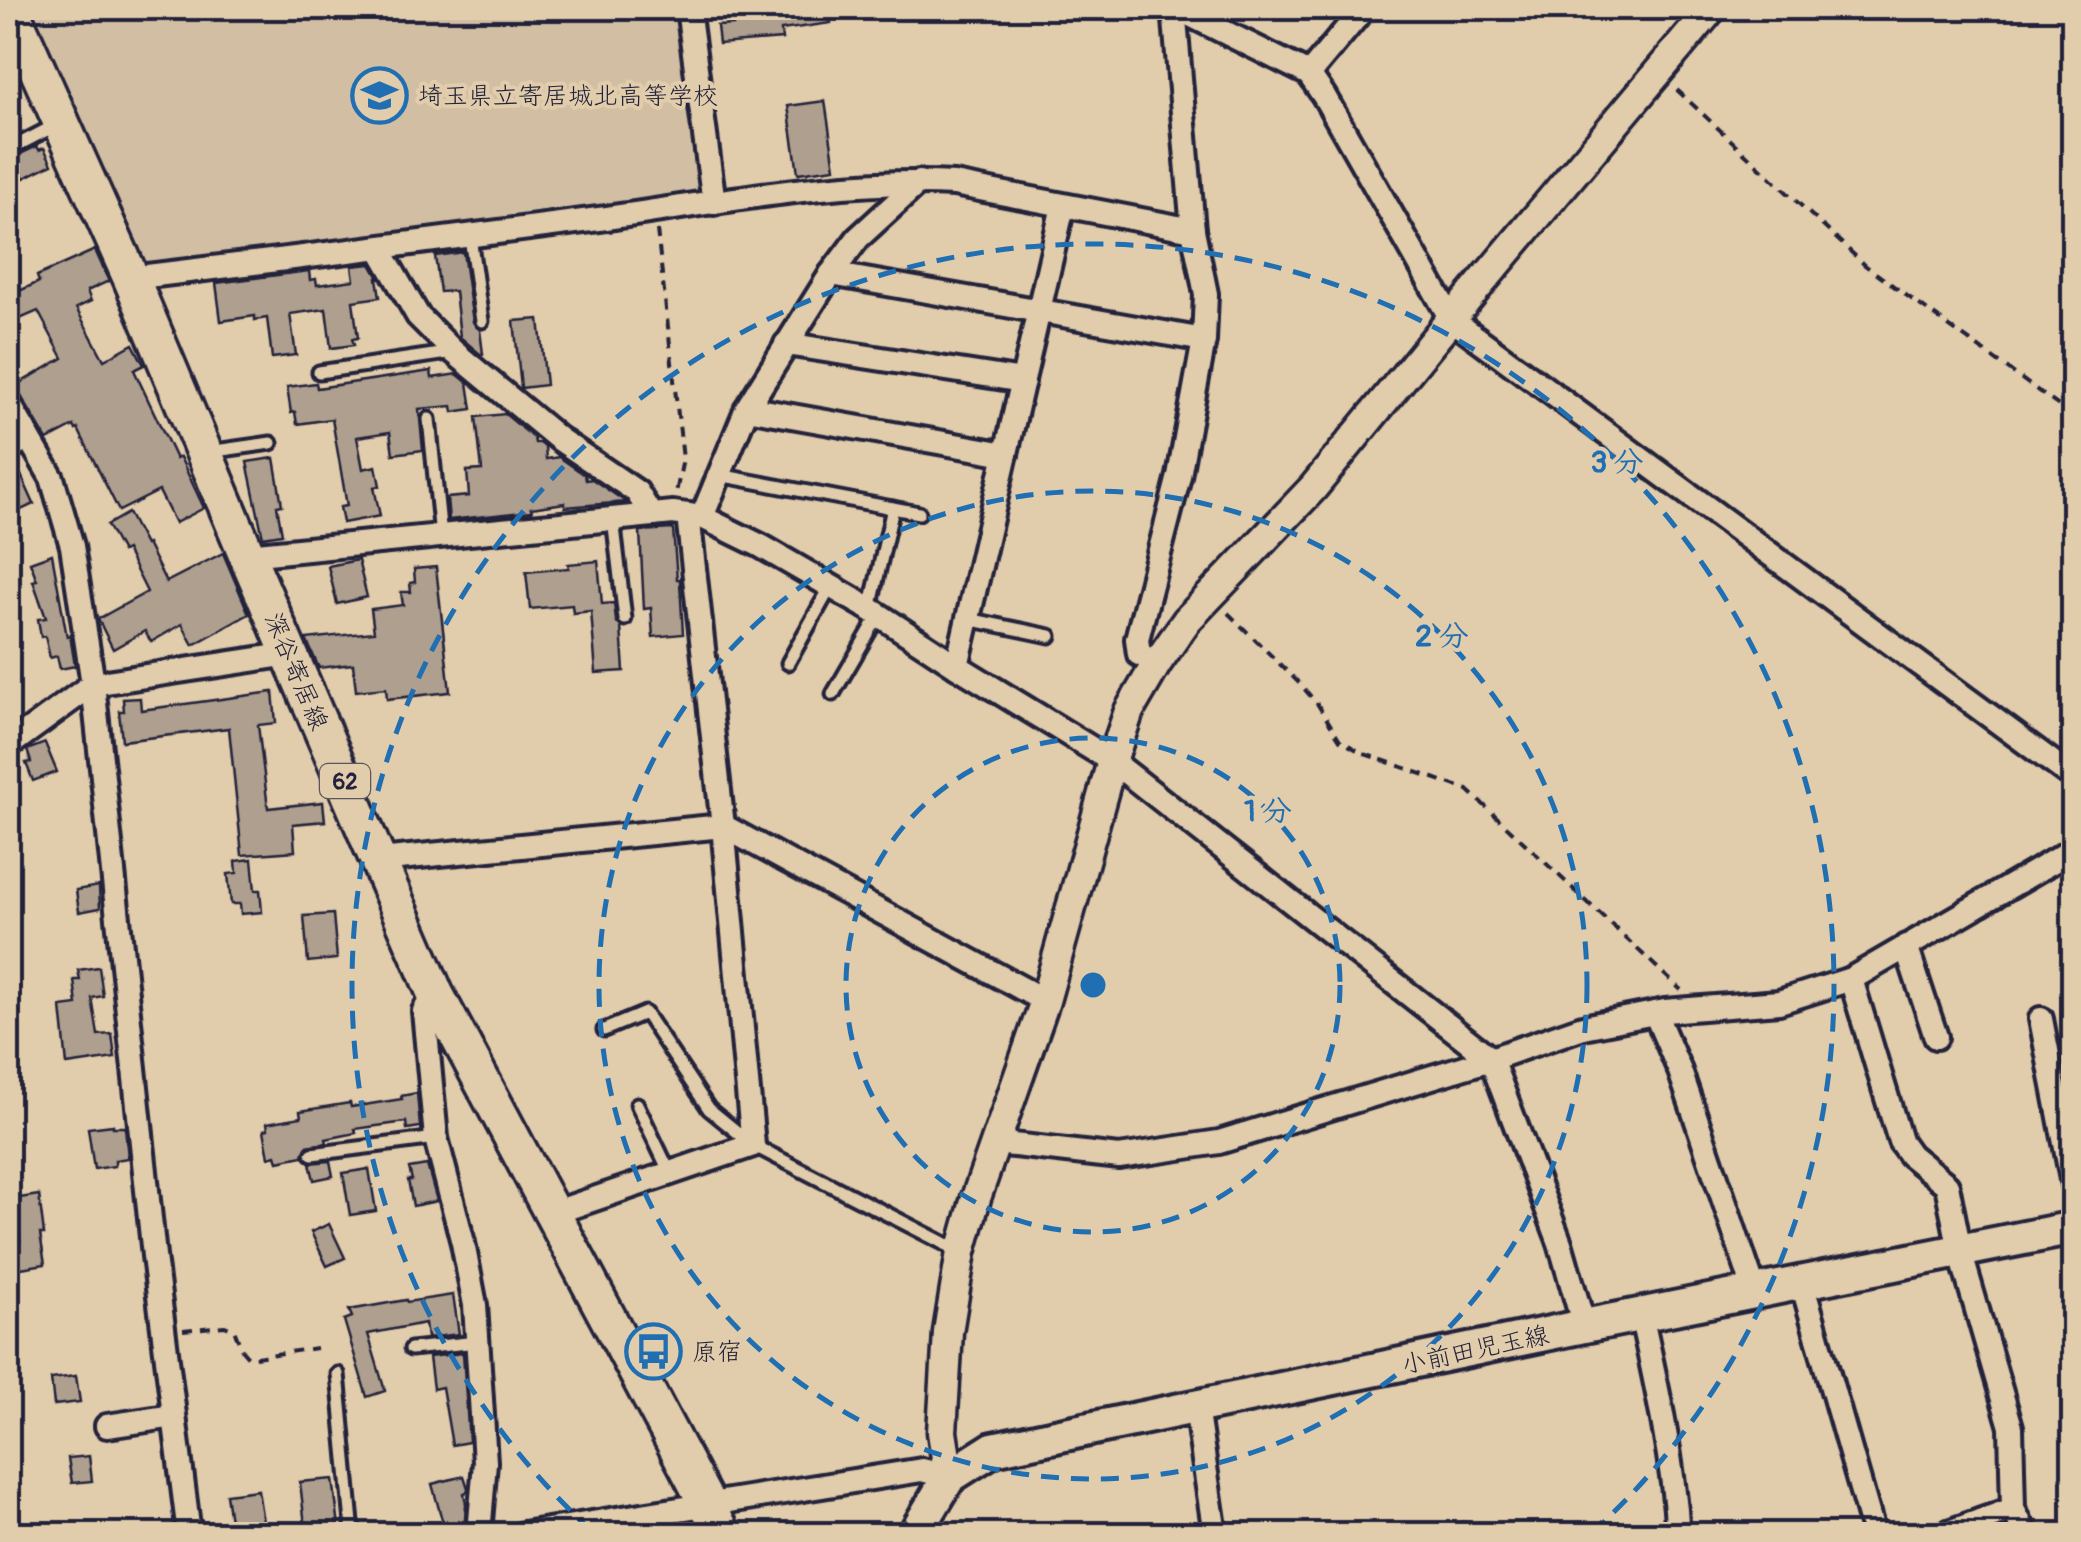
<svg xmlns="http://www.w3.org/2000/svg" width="2081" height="1542" font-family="Pangolin,'Klee One',sans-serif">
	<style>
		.built { fill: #d2bea2 }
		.building { fill: #af9f8e; stroke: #22223b; stroke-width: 2.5 }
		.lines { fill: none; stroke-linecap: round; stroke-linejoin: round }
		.service-casing { stroke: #22223b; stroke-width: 19 }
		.minor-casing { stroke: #22223b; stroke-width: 30 }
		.tertiary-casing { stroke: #22223b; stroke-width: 35 }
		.secondary-casing { stroke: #22223b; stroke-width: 40 }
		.primary-casing { stroke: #22223b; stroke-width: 42 }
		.path { stroke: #22223b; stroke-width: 4; stroke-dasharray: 10 8; stroke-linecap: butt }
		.service { stroke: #e1ccab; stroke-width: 11 }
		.minor { stroke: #e1ccab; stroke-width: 22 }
		.tertiary { stroke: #e1ccab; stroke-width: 28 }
		.secondary { stroke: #e1ccab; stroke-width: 32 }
		.primary { stroke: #e1ccab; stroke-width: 35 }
		.ring { fill: none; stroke: #1f6fb2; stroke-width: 5; stroke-dasharray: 18 12 }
		.labels { text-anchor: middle; stroke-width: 8; stroke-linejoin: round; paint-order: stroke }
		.shield { fill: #e1ccab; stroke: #5b555d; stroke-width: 2.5 }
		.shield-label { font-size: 22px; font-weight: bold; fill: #22223b }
		.poi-label { font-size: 25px; fill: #22223b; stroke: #e1ccab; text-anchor: start }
		.street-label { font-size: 25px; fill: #22223b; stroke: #e1ccab }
		.centre { fill: #1f6fb2; stroke: #e1ccab; stroke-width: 5 }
		.ring-label { font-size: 30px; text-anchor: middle; font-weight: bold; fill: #1f6fb2; stroke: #e1ccab; stroke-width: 8; stroke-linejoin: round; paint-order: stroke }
	</style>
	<rect width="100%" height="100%" fill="#e1ccab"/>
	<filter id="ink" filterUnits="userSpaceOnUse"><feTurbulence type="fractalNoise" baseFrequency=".01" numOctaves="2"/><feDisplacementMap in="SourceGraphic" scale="20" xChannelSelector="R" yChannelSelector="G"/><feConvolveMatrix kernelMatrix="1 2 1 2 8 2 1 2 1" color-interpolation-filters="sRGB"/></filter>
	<g filter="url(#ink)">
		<path class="built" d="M31,8H678L700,183L690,197L148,270Z"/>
		<g class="building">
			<path d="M732,8H756L757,17L792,13V8H813L814,10L829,9L831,23L781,30L782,39L719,44L717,26L733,25Z"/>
			<path d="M825,101L835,168L798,173L788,106Z"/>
			<path d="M37,146L39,150L44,148L52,164L24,178L14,157Z"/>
			<path d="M95,250L109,281L87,291L91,301L76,308L104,360L133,344L144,365L134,370L176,459L180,457L204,508L175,523L159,491L119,511L78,429L76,430L74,426L47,440L15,386L63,358L38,311L8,324V296L39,282L37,276Z"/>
			<path d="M463,252L473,322L480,330L483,354H480L460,337L455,291L440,292L435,256Z"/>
			<path d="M371,264L379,278H377L380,297L353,301L358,338L352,339L354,345L331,348L326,309L290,314L296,355L272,358L267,318L255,320V316L221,321L216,283L309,271L310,280L316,279L317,285L354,280L352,266Z"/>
			<path d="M539,319L546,385L521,388L514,321Z"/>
			<path d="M431,371L432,378L457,374L468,383L472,409L453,412L452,406L419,409L423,450L393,454L390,432L357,437L363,469L376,466L380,486L374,487L380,516L343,523L340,507L347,506L332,419L297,424L295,412L291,413L287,387L316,383L317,388Z"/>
			<path d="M505,414L534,438L535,443H540L545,447L546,459L559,457L585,475L586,480L592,479L626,502L565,507V503L531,508L532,511L449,520L447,498L469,496L467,471L482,470L476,417Z"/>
			<path d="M274,458L282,505L277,506L282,534L263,537L247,462Z"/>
			<path d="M21,475L34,504L8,516V482Z"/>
			<path d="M128,513L145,545L147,544L166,582L223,553L249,614L193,645L182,624L151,642L145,631L113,649L98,619L147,592L126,550L122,552L107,525Z"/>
			<path d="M673,529L677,579H680V582L683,634L653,637L651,608L644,609L640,531Z"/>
			<path d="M52,554L67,637L70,635L75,666L60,669L57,656L50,658L45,636L41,637L38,619L46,618L33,581L37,580L30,562Z"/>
			<path d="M358,560L367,597L337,604L328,566Z"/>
			<path d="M598,561L602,604L614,603L616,621L621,627L624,671L596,673L591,611L573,613L572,605L530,609L526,572L569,568L568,564Z"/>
			<path d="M436,567L450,692L387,699L386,688L356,691L353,664L319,668L306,639L374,632L371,609L403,605L401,592H411L410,583L415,582L414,569Z"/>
			<path d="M273,692L276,723L258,725L268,808L323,802L325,821L293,824L295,851L242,855L229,728L122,741L119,711H124L123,699L140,698L141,710Z"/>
			<path d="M45,743L57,772L33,781L26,763L31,762L27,750Z"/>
			<path d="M252,859L255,890H260L262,912L241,914L240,904H231L228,874L237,873L236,861Z"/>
			<path d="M99,886L100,908L79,912L76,890Z"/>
			<path d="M333,914L337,959L308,962L304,916Z"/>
			<path d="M99,967L103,996L92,998L98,1035L112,1034L115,1058L67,1065L61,1007L77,1005L74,980H80L78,970Z"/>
			<path d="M417,1093L420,1127L407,1129L406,1122L355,1129L356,1133L326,1139L327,1143L307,1146L303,1156L278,1161L276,1155L269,1157L264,1130L268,1129L267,1123L301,1117L300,1111L350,1103L351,1107L402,1099L401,1096Z"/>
			<path d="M113,1125V1127H125L128,1158L115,1160V1166L94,1169L88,1128Z"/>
			<path d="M330,1161L333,1176L314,1180L310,1163Z"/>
			<path d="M427,1165L437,1201L413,1206L408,1180H412L409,1168Z"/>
			<path d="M369,1169L376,1211L350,1215L343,1173Z"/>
			<path d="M39,1195L44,1234H40L45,1264L15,1269L11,1243L20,1241L13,1199Z"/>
			<path d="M329,1224L345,1258L327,1266L311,1232Z"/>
			<path d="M453,1295L459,1334L427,1338L425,1323L368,1334L385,1391L367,1397L344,1320L352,1317L349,1310L406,1300L407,1302Z"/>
			<path d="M463,1353L469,1442L452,1445L442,1387L433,1389L429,1357Z"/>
			<path d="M76,1376L80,1402L54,1405L51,1379Z"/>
			<path d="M89,1456L92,1481L72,1483L68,1458Z"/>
			<path d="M464,1476L468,1488L467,1492L464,1493L466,1504L464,1534H446L432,1484Z"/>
			<path d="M333,1479L340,1534H306L300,1482Z"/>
			<path d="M258,1490L265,1534H232L226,1494Z"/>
		</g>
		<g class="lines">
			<defs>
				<g id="service">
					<path d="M8,150L58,124"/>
					<path d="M470,237L482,321"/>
					<path d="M319,372L454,352"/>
					<path d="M429,419L441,536"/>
					<path d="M208,452L271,443"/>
					<path d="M8,455L31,442"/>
					<path d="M719,475L919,513"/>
					<path d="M613,519L625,619"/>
					<path d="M870,609L893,508"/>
					<path d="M968,619L1050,636"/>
					<path d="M788,663L831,586"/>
					<path d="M833,694L879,615"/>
					<path d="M604,1030L645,1013L709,1109L753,1145L961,1252"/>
					<path d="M637,1104L670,1173"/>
					<path d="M312,1154L436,1138"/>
					<path d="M411,1349L477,1342"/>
					<path d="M338,1374L353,1534"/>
					<path d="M1463,1530L1467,1534"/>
				</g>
				<g id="minor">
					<path d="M688,8L714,203"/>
					<path d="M1176,8L1309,74L1324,96L1451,319L2074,778"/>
					<path d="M1309,74L1364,8"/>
					<path d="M379,248L418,316L454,352L559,439L637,492L651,515"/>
					<path d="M831,274L1204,340"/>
					<path d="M131,278C287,259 444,240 599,219C717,203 835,178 954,184L1193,230"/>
					<path d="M786,344L1023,381"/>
					<path d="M8,402L52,478L72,546L93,684L154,1256L189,1534"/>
					<path d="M747,408L1006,454"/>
					<path d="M702,517L747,408L831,274L858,238L919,182"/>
					<path d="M247,555L673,513L702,517L761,546L870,609L957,666L1112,761L1491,1059L1560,1243L1584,1326"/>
					<path d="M1157,663L1139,654L1137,639L1179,476L1204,340L1206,294L1193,230L1174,8"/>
					<path d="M957,666L1063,206"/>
					<path d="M8,746L93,684L290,654"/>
					<path d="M379,860L723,826L1045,1001"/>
					<path d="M1906,946L1936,1037"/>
					<path d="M1851,979L1900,1141L1910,1155L1947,1185L1960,1251L2011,1427L2013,1509L2026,1534"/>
					<path d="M435,993L424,1011L436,1138L463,1243L475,1305L485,1462L479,1534"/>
					<path d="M1655,1013L1680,1071L1755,1292"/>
					<path d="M2041,1019L2074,1190"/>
					<path d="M996,1143L1119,1157L1219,1142L1491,1059L1583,1027L1665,1011L1779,1002L1851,979L2074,849"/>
					<path d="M553,1213L753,1145L723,826L688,515"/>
					<path d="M1802,1283L1874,1534"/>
					<path d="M1641,1314C1657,1387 1673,1460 1678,1534"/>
					<path d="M1196,1407L1215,1534"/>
					<path d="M107,1426L174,1416"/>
					<path d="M523,1534L922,1470L949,1477"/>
					<path d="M1943,1534L2013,1509"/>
				</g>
				<path id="tertiary" d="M949,1477L942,1432L948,1332L961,1252L976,1198L1045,1001L1112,761L1129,711L1157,663L1187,620L1313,488L1451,319L1712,8"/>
				<path id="secondary" d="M915,1534L949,1477L993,1449L1584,1326L2074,1228"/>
				<path id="primary" d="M10,8L131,278L247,555L435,993L723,1534"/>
			</defs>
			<use href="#service" class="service-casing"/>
			<use href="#minor" class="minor-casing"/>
			<use href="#tertiary" class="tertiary-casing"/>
			<use href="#secondary" class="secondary-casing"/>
			<use href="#primary" class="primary-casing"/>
			<g class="path">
				<path d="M1677,90L1866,266L2074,417"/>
				<path d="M657,230L683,459L676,493"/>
				<path d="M1228,613L1301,685L1318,705L1340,740L1362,753L1468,790L1681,990"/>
				<path d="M183,1330L225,1326L234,1330L242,1350L249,1358L316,1348"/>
			</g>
			<use href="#service" class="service"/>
			<use href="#minor" class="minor"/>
			<use href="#tertiary" class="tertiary"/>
			<use href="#secondary" class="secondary"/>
			<use href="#primary" class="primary"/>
		</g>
	</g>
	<g class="ring">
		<circle cx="1093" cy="985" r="247"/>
		<circle cx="1093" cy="985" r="494"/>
		<path d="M592 1531A741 741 0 1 1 1594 1531"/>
	</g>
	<defs>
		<symbol id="school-ring" viewBox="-11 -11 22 22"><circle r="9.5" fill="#e1ccab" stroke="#1f6fb2" stroke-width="1.5"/><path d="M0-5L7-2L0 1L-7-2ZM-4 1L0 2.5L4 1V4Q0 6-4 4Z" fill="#1f6fb2"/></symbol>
		<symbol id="bus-ring" viewBox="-11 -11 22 22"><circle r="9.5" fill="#e1ccab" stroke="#1f6fb2" stroke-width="1.5"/><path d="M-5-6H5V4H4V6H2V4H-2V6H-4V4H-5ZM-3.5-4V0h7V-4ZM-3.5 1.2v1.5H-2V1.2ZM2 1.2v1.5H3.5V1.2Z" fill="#1f6fb2"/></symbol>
	</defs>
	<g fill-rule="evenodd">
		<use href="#school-ring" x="348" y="64" width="63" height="63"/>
		<use href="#bus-ring" x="622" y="1320" width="63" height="63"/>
	</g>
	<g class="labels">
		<rect class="shield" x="320" y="764" width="50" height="34" rx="8"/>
		<g class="shield-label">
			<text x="345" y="789">62</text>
		</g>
		<g class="poi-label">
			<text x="418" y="104">埼玉県立寄居城北高等学校</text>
			<text x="692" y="1360">原宿</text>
		</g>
		<g class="street-label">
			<text transform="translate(297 671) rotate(67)" y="9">深谷寄居線</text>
			<text transform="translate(1475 1349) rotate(-12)" y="9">小前田児玉線</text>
		</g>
	</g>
	<circle cx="1093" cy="985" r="15" class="centre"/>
	<g class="ring-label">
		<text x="1617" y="472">3 分</text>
		<text x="1442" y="646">2 分</text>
		<text x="1268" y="821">1 分</text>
	</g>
	<rect width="2081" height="1542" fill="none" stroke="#e1ccab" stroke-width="40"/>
	<rect x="20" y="20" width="2041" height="1502" fill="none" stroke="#22223b" stroke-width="4" filter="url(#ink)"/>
</svg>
